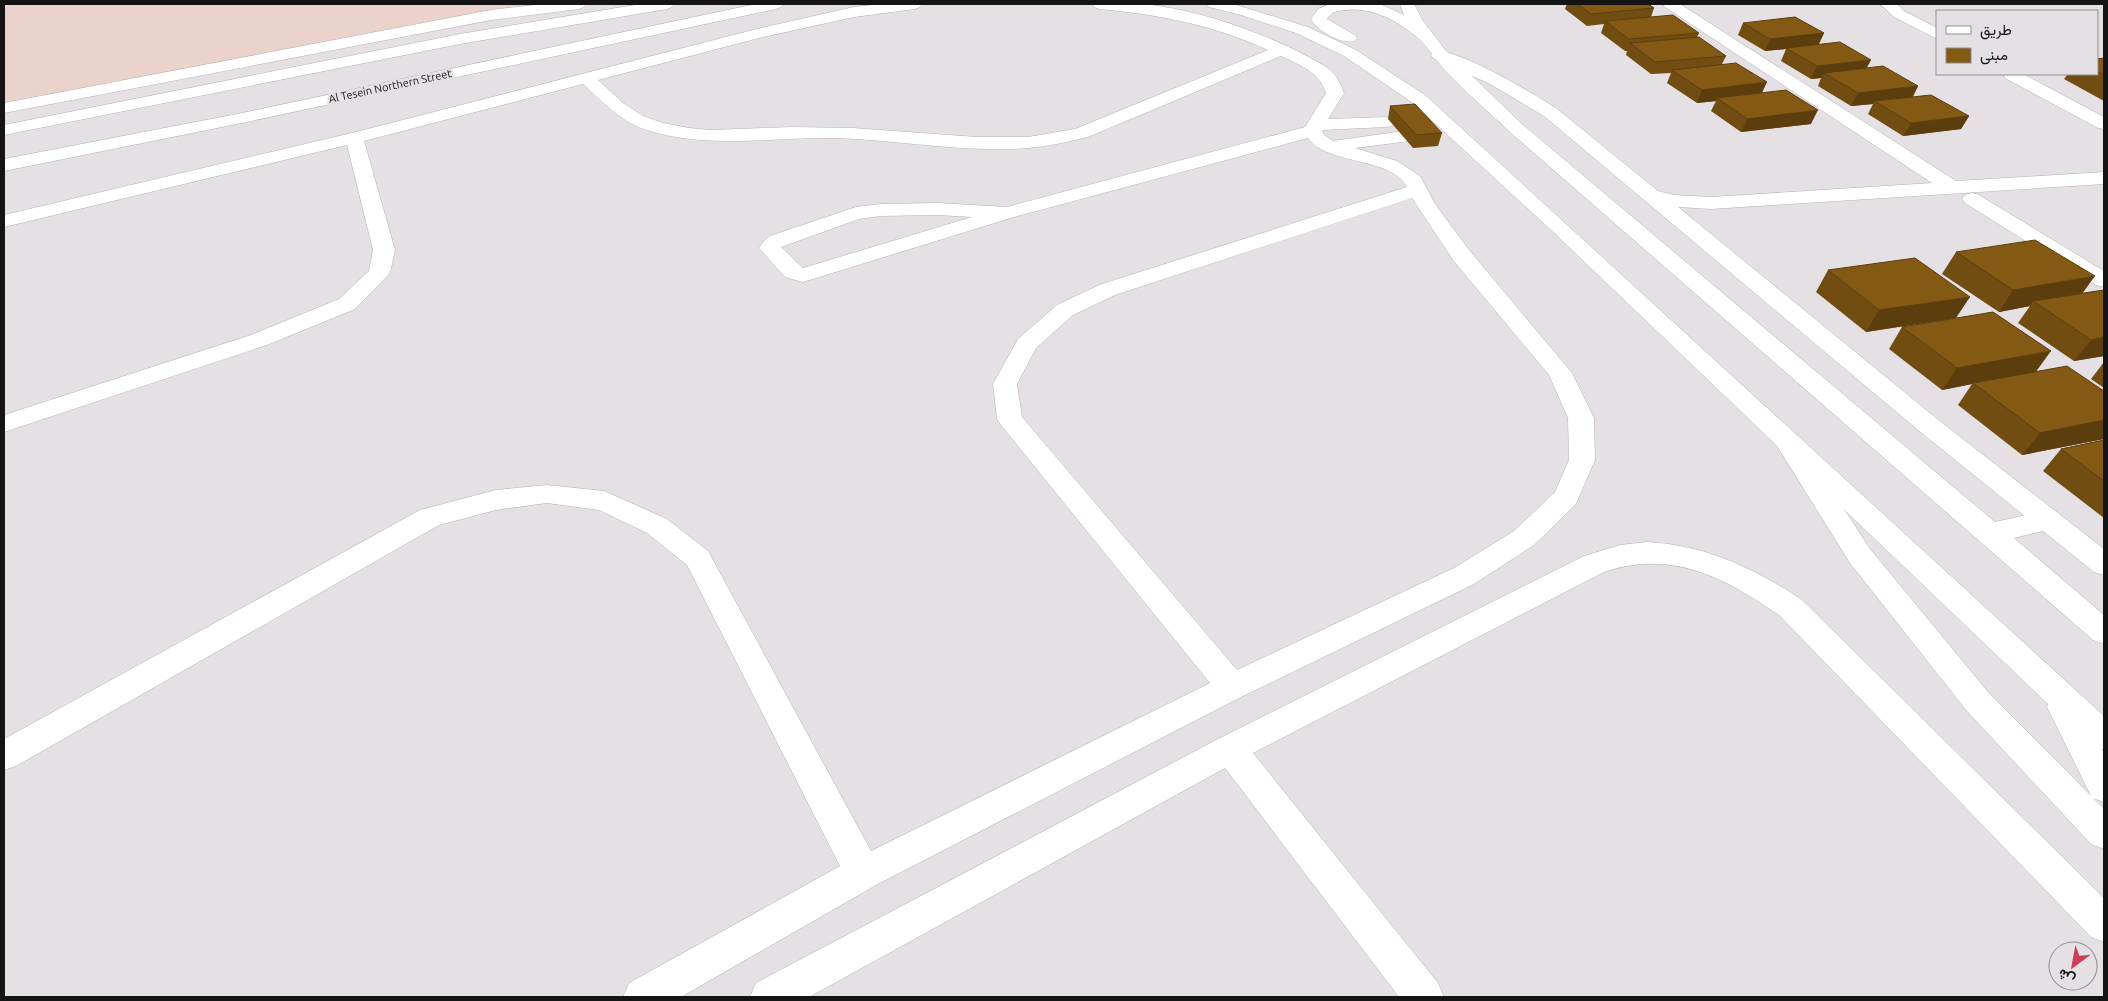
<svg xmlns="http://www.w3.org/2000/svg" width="2108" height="1001" font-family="Ubuntu,Vazirmatn,sans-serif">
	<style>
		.commercial { fill: #ebd2ca }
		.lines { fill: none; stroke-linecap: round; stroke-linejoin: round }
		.minor-casing { stroke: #b4b1b4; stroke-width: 1 }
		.major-casing { stroke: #b4b1b4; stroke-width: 1 }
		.minor { fill: #fff; fill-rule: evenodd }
		.major { fill: #fff; fill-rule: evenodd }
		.wall { fill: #724d11 }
		.shaded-wall { fill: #5c3e0e }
		.building { fill: #845914; stroke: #5c3e0e }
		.labels { text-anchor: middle; stroke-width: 5; stroke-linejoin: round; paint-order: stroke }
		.far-street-label { font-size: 11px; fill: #151415; stroke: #e4e0e4 }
	</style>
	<rect width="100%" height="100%" fill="#e4e0e4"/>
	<path class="commercial" d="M4,4H529L4,104Z"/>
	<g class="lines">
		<defs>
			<g id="minor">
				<path d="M544,4H587L584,7L579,9L491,20L4,113V103L491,10Z"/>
				<path d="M882,4H923L920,7L915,9L854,17L759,38L598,80L623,103L643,116L663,123L689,128L710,130L792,127L853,128L977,137H1028L1075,129L1268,50C1214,25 1157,14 1099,9L1094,7L1092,4C1107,4 1122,3 1138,4C1195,7 1274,36 1323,65C1334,71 1340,81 1344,93L1328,119L1386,117L1392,118L1395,122L1392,126L1386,127L1322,130L1324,135L1333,141L1403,131L1410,133L1412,137L1410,141L1355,148L1397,161L1420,176L1435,204L1469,250L1572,373L1594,418L1595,460L1576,504L1534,545L1474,584L1243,696L876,885L681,997H623L629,983L840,866L687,565L647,533L599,510L547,503L496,510L439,525L16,766L4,770V739L420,510L496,490L547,485L604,491L667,519L708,551L871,851L1210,683L1001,425L997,419L993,384L1018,339L1057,305L1099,285L1407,187C1393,157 1326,165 1308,138L1014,217L803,282L785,277L759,248L764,241L770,236L856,207L881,204L938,203L1007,207L1305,127L1326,93C1320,72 1300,65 1281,56L1088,137C1068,142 1048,146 1028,148C964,153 899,140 835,138C774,137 710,149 650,131C622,123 604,103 583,84L364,141L395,250L390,273L355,309L267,345L4,432V415L251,335L339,299L369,271L373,250L347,145L4,227V215L352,133L757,29L854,7ZM1412,198L1453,260L1549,375L1568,418L1569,460L1555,492L1514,531L1454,568L1237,670L1022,417L1017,384L1036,348L1073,315L1115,295ZM938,215L972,217L803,268L781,247L859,219L881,216Z"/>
				<path d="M1663,4H1680L1956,181L2104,172V184L1711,209L1678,207L1936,418L2104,549V575L2094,572L1918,430L1544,116L1490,84L1433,58L1431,55L1433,52C1456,46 1535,95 1556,108L1658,191L1674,195L1711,197L1932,183L1665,7Z"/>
				<path d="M1880,4H1897L1904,11L1937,28V39L1894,17Z"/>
				<path d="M2003,74H2023L2104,117V129L2098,128L2005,78Z"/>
				<path d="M1972,193L1979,195L2104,271V287L2096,285L1965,203L1962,199L1965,195Z"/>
				<path d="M1790,437L1799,440L1870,549L1988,692L2104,809V849L2091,844L1966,710L1850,563L1777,446L1781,440Z"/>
				<path d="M1647,542C1705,545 1754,568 1802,600L2104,898V942L2091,937L1780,616C1726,578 1672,549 1604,572L1253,753L1438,983L1444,997H1399L1225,768L809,997H750L756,983L1218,739L1584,556L1620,545Z"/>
			</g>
			<g id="major">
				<path d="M641,4H675L672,7L667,9L460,44L4,135V125L460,34Z"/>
				<path d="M756,4H784L781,7L776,9L237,124L4,171V159L237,114Z"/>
				<path d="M1206,4H1233L1308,27L1356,50L1425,95L2104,716V750L2102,749L2104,754V802L2092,798L2047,707L2048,704L1550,229L1413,103L1344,56L1296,33L1241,15L1209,7Z"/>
				<path d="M1330,4H1380L1404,15L1400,4H1414L1423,21L1446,51L1523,125L1995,522L2049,510L2059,513L2063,520L2059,527L2014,538L2104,615V644L2093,640L1511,133C1490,113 1469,95 1449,75C1439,64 1429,48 1419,39C1399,22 1374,7 1347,10C1339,10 1331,12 1327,19L1355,35L1357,38L1355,41C1342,45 1317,31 1311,19L1318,9Z"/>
			</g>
		</defs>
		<use href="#minor" class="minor-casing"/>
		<use href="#major" class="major-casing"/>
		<use href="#minor" class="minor"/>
		<use href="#major" class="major"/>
	</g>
	<g class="wall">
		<path d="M1567,4H1648L1654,8L1651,17L1699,33L1697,37L1726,56L1722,64L1762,93L1811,124L1741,132L1711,111L1716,101L1697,103L1667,83L1671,73L1651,74L1626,55L1627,51H1625L1601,33L1604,24L1587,26L1565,9Z"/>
		<path d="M1743,23L1824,33L1818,45L1867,68L1918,86L1913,97L1969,116L1961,129L1903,136L1868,114L1873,104L1851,106L1818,86L1821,78L1811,79L1781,61L1786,49L1765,51L1738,35Z"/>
		<path d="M2104,58V101L2064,79L2068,74H2097V59Z"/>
		<path d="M1390,106L1442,133L1438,146L1413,148L1388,119Z"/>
		<path d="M1956,252L2082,293L2104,290V356L2074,361L2018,323L2030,306L1999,312L1942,274Z"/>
		<path d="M1828,270L1956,318L2036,372L2104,391V439L2022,455L1958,405L1972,384L1942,390L1889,349L1902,327L1955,318L1866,332L1816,292Z"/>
		<path d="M2104,362V388L2091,379Z"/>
		<path d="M2104,440V518L2043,471L2061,449Z"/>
	</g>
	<g class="shaded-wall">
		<path d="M1824,33L1818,46L1786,48V49L1765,51L1770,39Z"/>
		<path d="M1871,60L1864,73H1824L1821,78L1811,79L1817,66Z"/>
		<path d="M1767,82L1761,95L1717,98L1716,101L1697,103L1702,90Z"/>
		<path d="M1918,86L1911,99L1874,101L1873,104L1851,106L1858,93Z"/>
		<path d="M1818,110L1811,124L1741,132L1747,119Z"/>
		<path d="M1969,116L1961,129L1903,136L1911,123Z"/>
		<path d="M2095,276L2079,298L2033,301L2030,306L1999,312L2013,290Z"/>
		<path d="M1970,297L1956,318L1866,332L1879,310Z"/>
		<path d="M2104,337V356L2074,361L2091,340Z"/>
		<path d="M2051,351L2035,373L1973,383L1972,384L1942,390L1957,368Z"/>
		<path d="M2104,420V439L2022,455L2040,433Z"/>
	</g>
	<g class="building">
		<path d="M1578,4H1648L1654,8L1591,14Z"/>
		<path d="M1673,15L1699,33L1629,39L1605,21Z"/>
		<path d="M1795,17L1824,33L1770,39L1743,23Z"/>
		<path d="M1699,37L1726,56L1655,62L1630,43Z"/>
		<path d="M1840,42L1871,60L1817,66L1786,48Z"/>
		<path d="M2104,58V75L2097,71V59Z"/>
		<path d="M1736,63L1767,82L1702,90L1672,70Z"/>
		<path d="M1883,66L1918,86L1858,93L1824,73Z"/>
		<path d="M1786,90L1818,110L1747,119L1717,98Z"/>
		<path d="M1931,95L1969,116L1911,123L1874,101Z"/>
		<path d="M1415,104L1442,133L1416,135L1390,106Z"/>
		<path d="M2035,240L2095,276L2013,290L1956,252Z"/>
		<path d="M1915,258L1970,297L1879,310L1828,270Z"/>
		<path d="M2104,290V337L2091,340L2033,301Z"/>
		<path d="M1993,312L2051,351L1957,368L1902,327Z"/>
		<path d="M2067,366L2104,391V420L2040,433L1973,383Z"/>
		<path d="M2104,440V481L2061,449Z"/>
	</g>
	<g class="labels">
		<g class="far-street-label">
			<text transform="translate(390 86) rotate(-12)" y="4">Al Tesein Northern Street</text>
		</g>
	</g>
	<rect width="2108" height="1001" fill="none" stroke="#151415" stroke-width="10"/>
	<rect x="1936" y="10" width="162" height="65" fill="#e4e0e4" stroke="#918e91"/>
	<rect x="1946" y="26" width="25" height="8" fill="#ffffff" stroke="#918e91"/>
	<text x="1980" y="35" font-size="15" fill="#151415">طريق</text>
	<rect x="1946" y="48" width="25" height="15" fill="#845914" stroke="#918e91"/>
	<text x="1980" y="60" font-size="15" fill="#151415">مبنى</text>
	<g transform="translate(2073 966) rotate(212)"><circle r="24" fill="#e4e0e4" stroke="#918e91"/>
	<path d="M0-4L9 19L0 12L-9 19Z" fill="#ce3e59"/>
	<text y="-8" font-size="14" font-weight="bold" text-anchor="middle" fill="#151415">ش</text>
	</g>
</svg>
